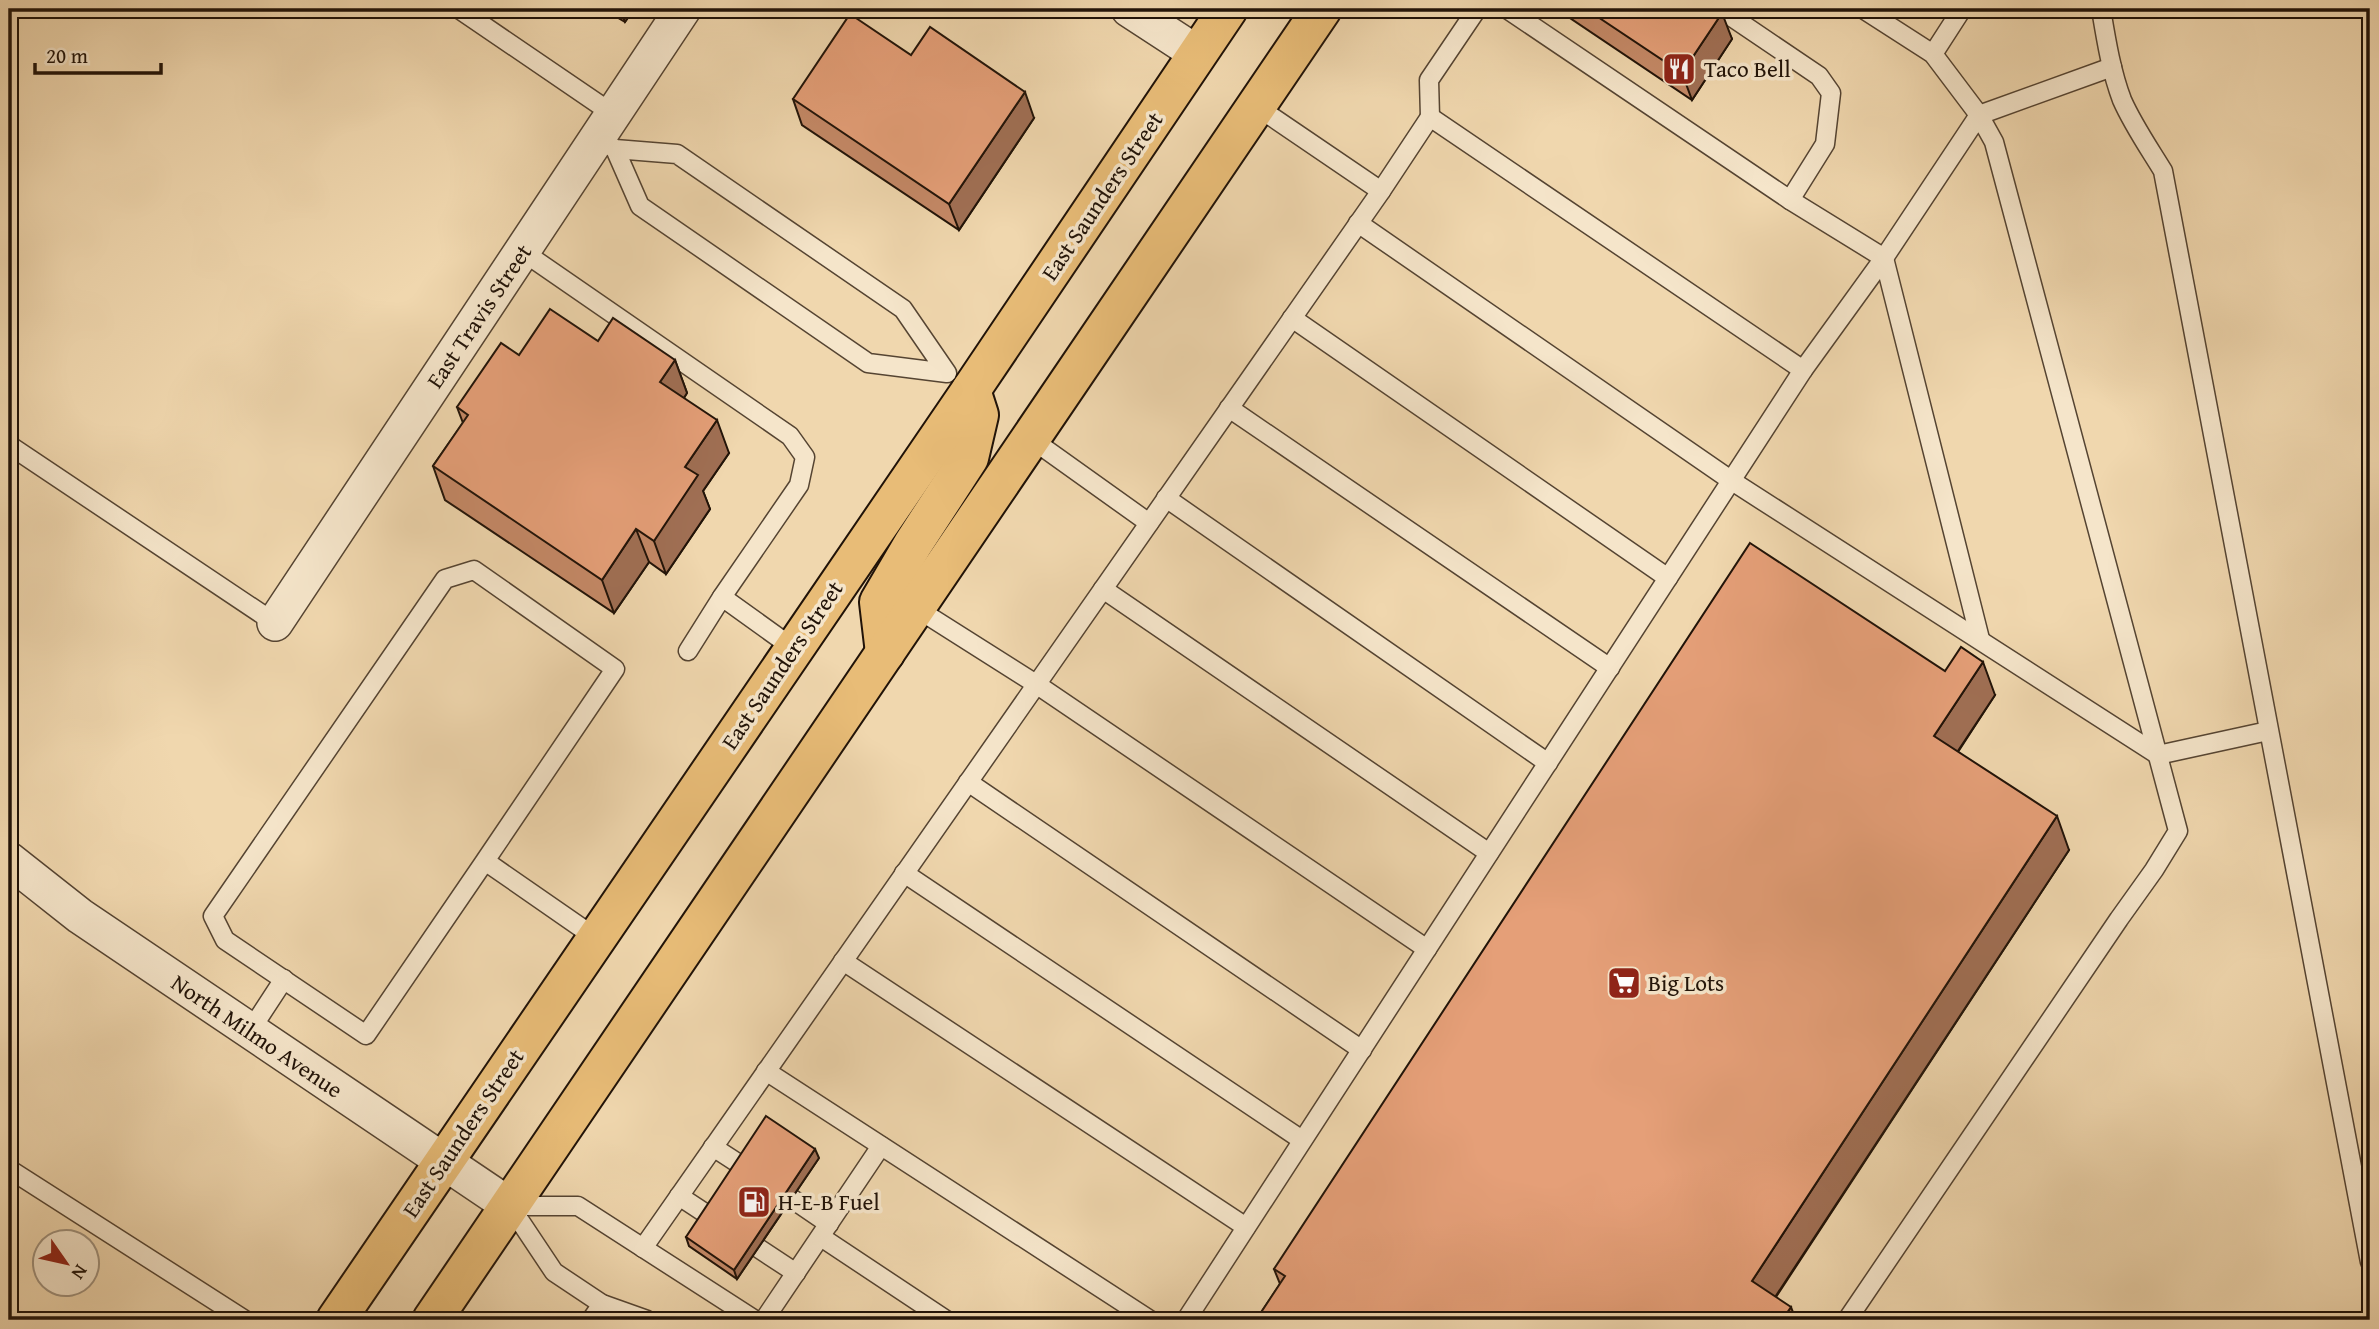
<svg xmlns="http://www.w3.org/2000/svg" width="2379" height="1329" font-family="'Gentium Book Plus',serif">
	<style>
		.lines { fill: none; stroke-linecap: round; stroke-linejoin: round }
		.service-casing { stroke: #554432; stroke-width: 21 }
		.minor-casing { stroke: #554432; stroke-width: 38 }
		.primary-casing { stroke: #211308; stroke-width: 42 }
		.service { stroke: #f5e5ca; stroke-width: 18 }
		.minor { stroke: #f5e5ca; stroke-width: 35 }
		.primary { stroke: #e8bc77; stroke-width: 38 }
		.wall { fill: #c58967; stroke: #211308; stroke-width: 2 }
		.shaded-wall { fill: #a06f54; stroke: #211308; stroke-width: 2 }
		.building { fill: #e59f78; stroke: #211308; stroke-width: 2 }
		.labels { text-anchor: middle; stroke-width: 7; stroke-linejoin: round; paint-order: stroke }
		.poi-label { font-size: 23px; fill: #211308; stroke: #f5e5ca; text-anchor: start }
		.street-label { font-size: 23px; fill: #211308; stroke: #f5e5ca }
	</style>
	<rect width="100%" height="100%" fill="#f0d7ae"/>
	<filter id="stains"><feTurbulence type="fractalNoise" baseFrequency=".00286" numOctaves="4"/><feColorMatrix values="0 0 0 0 .2 0 0 0 0 .09 0 0 0 0 .02 0 0 0 .5 -.17"/></filter>
	<radialGradient id="worn" r=".72"><stop offset=".6" stop-color="#630" stop-opacity="0"/><stop offset="1" stop-color="#630" stop-opacity=".3"/></radialGradient>
	<g class="lines">
		<defs>
			<g id="service">
				<path d="M459,9L613,114"/>
				<path d="M1507,9L1790,200L1884,258L1980,639"/>
				<path d="M1720,9L1819,76L1831,93L1825,144L1790,200"/>
				<path d="M1863,9L1933,54L1979,115L2112,67"/>
				<path d="M2101,9C2106,39 2111,71 2122,100C2133,125 2149,148 2163,171L2370,1262"/>
				<path d="M1933,54L1962,9"/>
				<path d="M1256,106L1381,191L1430,117L1803,370L1884,258L1979,115L1994,142L2178,831L2154,870L2119,919L1847,1320"/>
				<path d="M1430,117L1429,80L1477,9"/>
				<path d="M597,137L615,149L677,154L903,309L947,373L868,363L640,206L615,149"/>
				<path d="M1358,223L1732,481L2158,755L2268,731"/>
				<path d="M522,251L790,436L805,457L799,485L722,597"/>
				<path d="M1292,318L1668,578"/>
				<path d="M1229,408L1610,668"/>
				<path d="M1030,438L1149,523"/>
				<path d="M9,445L275,623"/>
				<path d="M1166,498L1548,763"/>
				<path d="M1103,589L1489,853"/>
				<path d="M916,608L1036,684L1427,949"/>
				<path d="M688,651L722,597L793,648"/>
				<path d="M968,782L1362,1050"/>
				<path d="M485,861L366,1035L225,940L213,916L445,579L474,570L615,669L485,861L596,938"/>
				<path d="M904,873L1302,1140"/>
				<path d="M843,961L1246,1227"/>
				<path d="M250,1031L284,979"/>
				<path d="M766,1071L1150,1320"/>
				<path d="M713,1147L750,1171"/>
				<path d="M9,1169L245,1320"/>
				<path d="M679,1196L717,1221"/>
				<path d="M788,1196L829,1224"/>
				<path d="M510,1206H578L755,1320"/>
				<path d="M510,1206L554,1272L602,1304L647,1320"/>
				<path d="M821,1237L946,1320"/>
				<path d="M755,1246L796,1273"/>
				<path d="M643,1248L1381,191"/>
				<path d="M591,1320L602,1304"/>
				<path d="M764,1320L881,1146"/>
				<path d="M1186,1320L1803,370"/>
			</g>
			<g id="minor">
				<path d="M1129,9L1198,54"/>
				<path d="M275,623L683,9"/>
				<path d="M9,860L80,916L510,1206"/>
			</g>
			<g id="primary">
				<path d="M885,653L879,602L913,544L969,458L979,415L971,390"/>
				<path d="M336,1320L971,390L1228,9"/>
				<path d="M432,1320L1322,9"/>
			</g>
		</defs>
		<use href="#service" class="service-casing"/>
		<use href="#minor" class="minor-casing"/>
		<use href="#primary" class="primary-casing"/>
		<use href="#service" class="service"/>
		<use href="#minor" class="minor"/>
		<use href="#primary" class="primary"/>
	</g>
	<g class="wall">
		<path d="M603,9H634L625,22Z"/>
		<path d="M1564,9H1716L1732,39L1692,100L1567,16Z"/>
		<path d="M911,55L1034,118L959,230L802,125L793,99Z"/>
		<path d="M598,341L675,360L687,393L684,398L729,453L703,491L710,509L666,574L649,562L614,613L445,500L433,466L463,423L457,407L519,355Z"/>
		<path d="M1945,671L1995,695L1958,752L2069,850L1776,1297L1796,1320H1256L1280,1284L1274,1269Z"/>
		<path d="M819,1158L737,1279L689,1246L686,1237Z"/>
	</g>
	<g class="shaded-wall">
		<path d="M620,9H634L625,22Z"/>
		<path d="M1722,13L1732,39L1692,100L1682,73Z"/>
		<path d="M1025,92L1034,118L959,230L949,204Z"/>
		<path d="M675,360L687,393L673,415L660,382Z"/>
		<path d="M717,420L729,453L703,491L710,509L666,574L654,541L685,467Z"/>
		<path d="M636,529L649,562L614,613L602,580Z"/>
		<path d="M1983,662L1995,695L1946,769L1934,736Z"/>
		<path d="M2057,816L2069,850L1764,1314L1752,1281Z"/>
		<path d="M815,1149L819,1158L737,1279L734,1270Z"/>
		<path d="M1791,1307L1796,1320H1782Z"/>
	</g>
	<g class="building">
		<path d="M1586,9H1716L1722,13L1682,73Z"/>
		<path d="M850,14L911,55L930,27L1025,92L949,204L793,99Z"/>
		<path d="M550,309L598,341L613,318L675,360L660,382L717,420L685,467L698,475L654,541L636,529L602,580L433,466L468,415L457,407L501,343L519,355Z"/>
		<path d="M1750,543L1945,671L1961,647L1983,662L1934,736L2057,816L1752,1281L1791,1307L1782,1320H1723L1720,1318L1719,1320H1256L1285,1276L1274,1269Z"/>
		<path d="M766,1116L815,1149L734,1270L686,1237Z"/>
	</g>
	<defs>
		<symbol id="restaurant-square" viewBox="-11 -11 22 22"><rect x="-9" y="-9" width="18" height="18" rx="4" fill="#8f2418" stroke="#f5e5ca"/><path d="M-5-6h1v4h1v-4h1v4h1v-4h1v5L-1.5 .5V6h-2V.5L-5-1ZM5-6V6H3V1.5H1.5Q1.5-4 5-6Z" fill="#fff"/></symbol>
		<symbol id="supermarket-square" viewBox="-11 -11 22 22"><rect x="-9" y="-9" width="18" height="18" rx="4" fill="#8f2418" stroke="#f5e5ca"/><path d="M-6-5.5h2.5l.6 2H6L4.5 2H-2.5L-4.4-4H-6ZM-1.5 3.2a1.3 1.3 0 1 0 .1 0ZM3 3.2a1.3 1.3 0 1 0 .1 0Z" fill="#fff"/></symbol>
		<symbol id="fuel-square" viewBox="-11 -11 22 22"><rect x="-9" y="-9" width="18" height="18" rx="4" fill="#8f2418" stroke="#f5e5ca"/><path d="M-5.5-6h7V0h2V4h1.3V-2.5L3-4.5l.8-.8L6-3V5H2.5V1h-1V6h-7ZM-4.2-4.7v3.2H.2V-4.7Z" fill="#fff"/></symbol>
	</defs>
	<g fill-rule="evenodd">
		<use href="#restaurant-square" x="1660" y="50" width="38" height="38"/>
		<use href="#supermarket-square" x="1605" y="964" width="38" height="38"/>
		<use href="#fuel-square" x="735" y="1183" width="38" height="38"/>
	</g>
	<g class="labels">
		<g class="poi-label">
			<text x="1704" y="77">Taco Bell</text>
			<text x="1648" y="991">Big Lots</text>
			<text x="778" y="1210">H-E-B Fuel</text>
		</g>
		<g class="street-label">
			<text transform="translate(1102 196) rotate(-56)" y="8">East Saunders Street</text>
			<text transform="translate(479 316) rotate(-56)" y="8">East Travis Street</text>
			<text transform="translate(782 665) rotate(-56)" y="8">East Saunders Street</text>
			<text transform="translate(257 1036) rotate(34)" y="8">North Milmo Avenue</text>
			<text transform="translate(463 1133) rotate(-56)" y="8">East Saunders Street</text>
		</g>
	</g>
	<rect width="2379" height="1329" fill="none" stroke="#f0d7ae" stroke-width="35"/>
	<rect x="10" y="10" width="2358" height="1308" fill="none" stroke="#211308" stroke-width="3.5"/>
	<rect x="18" y="18" width="2344" height="1294" fill="none" stroke="#211308" stroke-width="2"/>
	<g transform="translate(66 1263) rotate(124)"><circle r="33" fill="#f5e5ca" stroke="#a0917c" stroke-width="2"/>
	<path d="M0-5L12 26L0 18L-12 26Z" fill="#8f2418"/>
	<text y="-10" font-size="19" font-weight="bold" text-anchor="middle" fill="#211308">N</text>
	</g>
	<path d="M35 63v10h126v-10" fill="none" stroke="#211308" stroke-width="3.5"/>
	<text x="46" y="63" font-size="21" fill="#211308" stroke="#f5e5ca" stroke-width="5" paint-order="stroke">20 m</text>
	<rect width="100%" height="100%" filter="url(#stains)"/>
	<rect width="100%" height="100%" fill="url(#worn)"/>
</svg>
